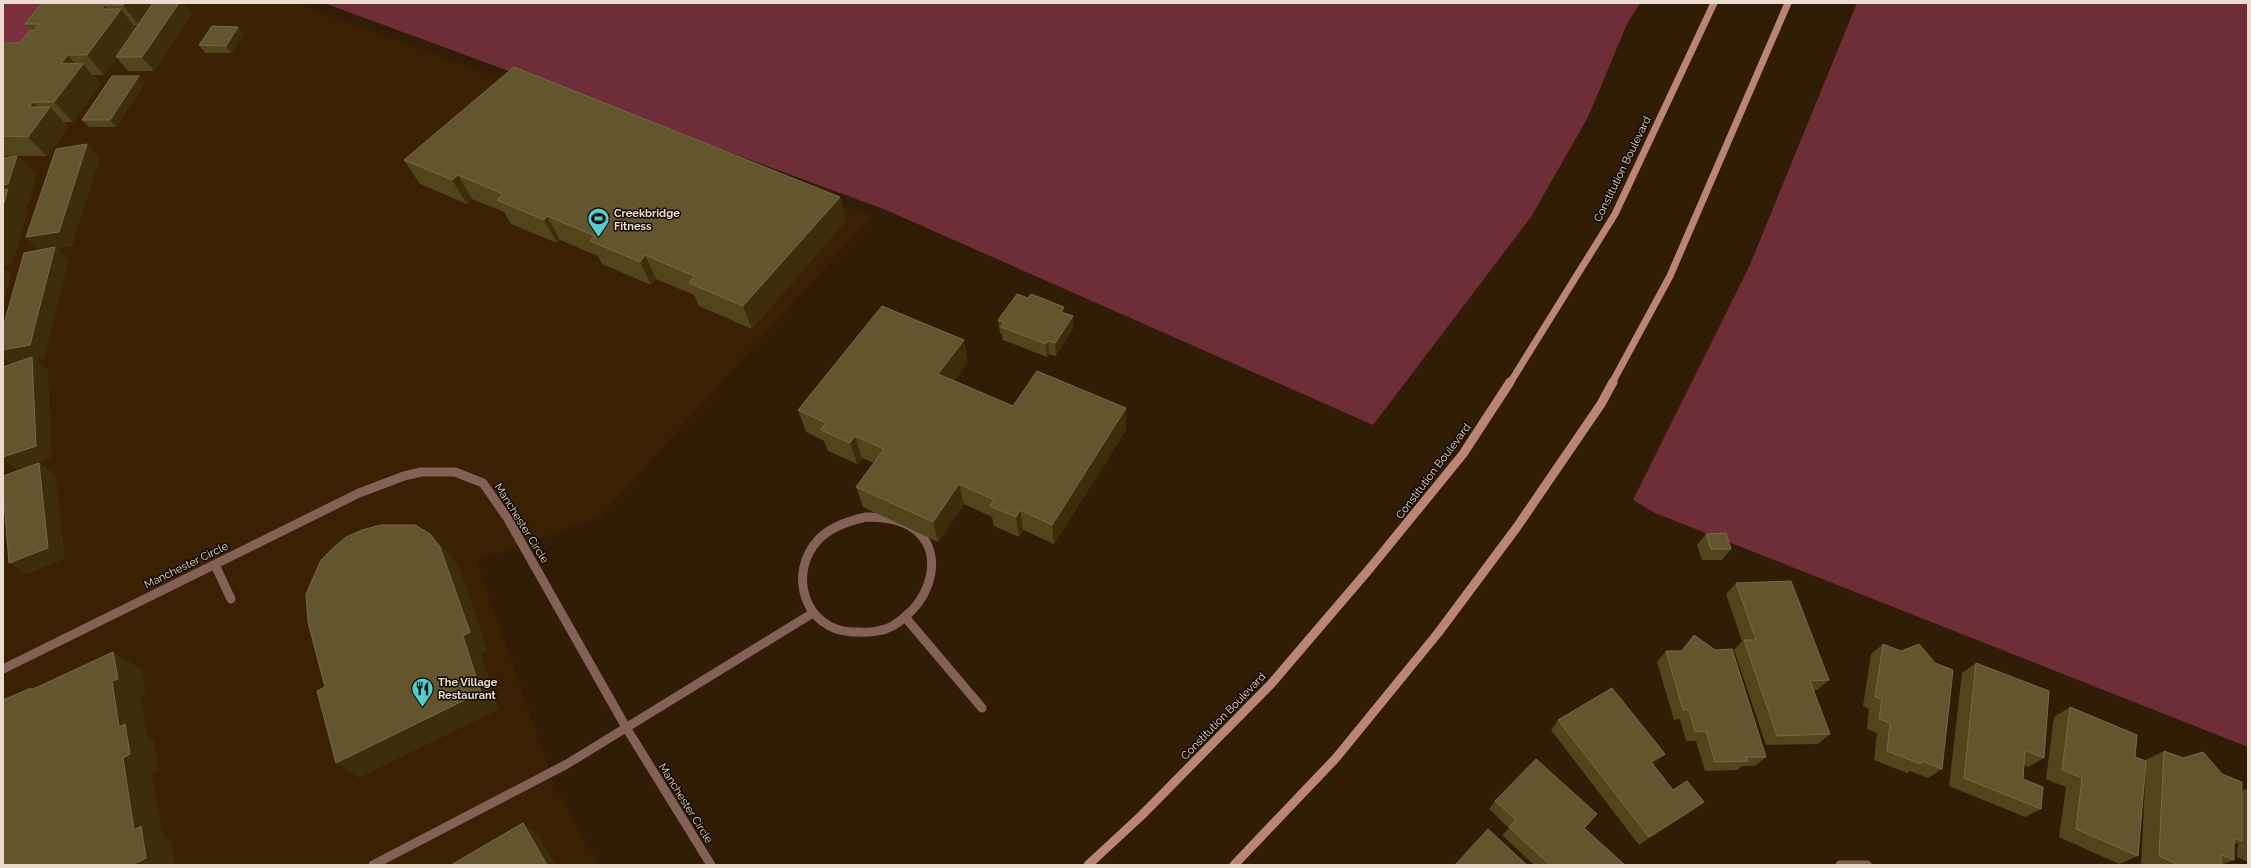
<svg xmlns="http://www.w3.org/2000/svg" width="2251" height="868" font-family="Raleway,sans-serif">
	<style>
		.built { fill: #3b2104 }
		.green { fill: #6e2e38 }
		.forest { fill: #7a2f3c }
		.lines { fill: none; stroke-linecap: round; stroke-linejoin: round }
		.lane { stroke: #836156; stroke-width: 9 }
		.street { stroke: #836156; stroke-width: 9 }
		.secondary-far1 { stroke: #bb8574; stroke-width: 7 }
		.secondary { stroke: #bb8574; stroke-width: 9 }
		.wall { fill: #52441b; fill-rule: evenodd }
		.shaded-wall { fill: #3e2d0a }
		.building { fill: #63552e; stroke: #786a47 }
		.labels { text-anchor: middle; stroke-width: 3; stroke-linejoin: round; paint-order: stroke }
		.street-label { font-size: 11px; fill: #eadccf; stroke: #120903 }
		.poi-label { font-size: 11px; font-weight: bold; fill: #eadccf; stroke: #120903; text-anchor: start }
	</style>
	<rect width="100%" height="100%" fill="#311c06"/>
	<path class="built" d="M64,3H297L872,216L600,517L477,561L556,789L599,865H3V81Z"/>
	<g class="green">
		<path d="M324,3H1640L1627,24L1588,117L1531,217L1373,425L886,210Z"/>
		<path d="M1857,3H2248V747L1655,513L1633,500L1749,267Z"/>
	</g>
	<path class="forest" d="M3,3H53L3,67Z"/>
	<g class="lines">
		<g class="lane">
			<path d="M866,517C881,517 900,519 913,528C944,550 932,593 908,614C900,622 888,630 877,631C869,633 860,632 852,632C805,630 787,574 818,540C830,527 848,521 866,517Z"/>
			<path d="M215,565L231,599"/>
			<path d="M905,617L982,708"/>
			<path d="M373,865L567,764L813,613"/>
		</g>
		<g class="street">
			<path d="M3,669L359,493L404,476L421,472H455L483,483L508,519L627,729L711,865"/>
			<path d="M1840,865H1867"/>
		</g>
		<g class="secondary-far1">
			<path d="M1510,383L1615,214L1714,3"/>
			<path d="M1612,383L1670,276L1788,3"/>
		</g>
		<g class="secondary">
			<path d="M1088,865L1142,815L1271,684L1371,567L1463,454L1510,382"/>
			<path d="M1234,865L1336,758L1438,633L1517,527L1601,404L1613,382"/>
		</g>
	</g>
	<g class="wall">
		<path d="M42,3H183L192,14L154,71H128L117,58L104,75H93L100,84L73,122H64L68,127L47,156H17L36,175L28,203L23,204L28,209L12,264L15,156H3V47L20,43L31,30L25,24ZM134,25H138L136,28Z"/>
		<path d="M244,34L231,53H205L199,45Z"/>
		<path d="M145,83L116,127H89L82,120Z"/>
		<path d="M404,160L840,197L846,220L752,329L699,306L694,295L656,279L651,285L602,264L598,256L560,240L557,243L511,224L504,212L472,199L467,204L420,184Z"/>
		<path d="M1064,313L1073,316V329L1056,356L1049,354L1047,357L1003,340L1002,334L1000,333L998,320Z"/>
		<path d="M968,362L954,381L1013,406L1126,430L1054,544L1023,530L1019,537L994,526L992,517L964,504L938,542L863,507L856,487L874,463L862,458L857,464L828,451L824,441L806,432L798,410Z"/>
		<path d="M1706,534L1731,549L1722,560H1702L1697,545Z"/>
		<path d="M1736,583L1829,680L1817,690H1813L1830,734L1818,744L1766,745L1734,650L1742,641L1726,594Z"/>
		<path d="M1694,635L1766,757L1755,766H1742L1737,770L1705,771L1696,741H1686L1680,719L1674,720L1657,662L1666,651H1681Z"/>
		<path d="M1883,644L1942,769L1928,778L1910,771L1907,773L1874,760L1877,733L1867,729L1869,709L1863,706L1871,654Z"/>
		<path d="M1976,663L2044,758L2028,767L2024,765L2023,779L2041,809L2025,817L1949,786L1962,673Z"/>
		<path d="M2070,707L2135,757L2146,761V760L2164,751L2222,774L2242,791L2248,788V862L2237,857L2238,843L2234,844V860L2221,865H2143L2141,864L2146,764L2138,856L2119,864L2059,837L2066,787L2046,779L2054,717Z"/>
		<path d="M1558,720L1656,763L1653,764L1673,790L1694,810L1639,845L1551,730Z"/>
		<path d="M1495,801L1584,828L1625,865H1534L1502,835L1509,828L1489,809Z"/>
	</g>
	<g class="shaded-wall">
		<path d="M125,3H155L139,25L123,5Z"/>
		<path d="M179,3H183L192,14L154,71L142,57Z"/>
		<path d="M105,5L115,18L121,9L137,30L116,57L117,58L104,75L87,55L101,9Z"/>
		<path d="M238,27L244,34L231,53L226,46Z"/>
		<path d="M68,55L79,69L83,64L100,84L73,122L54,102L61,63Z"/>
		<path d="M139,76L145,83L116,127L110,120Z"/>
		<path d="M33,102L45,115L50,107L68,127L47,156L28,137L29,107Z"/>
		<path d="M87,144L100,158L72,246L57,248L69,260L45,358L36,360L48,370L52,458L17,470L3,460L12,365L3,357V350L40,251L26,237Z"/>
		<path d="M17,156L36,175L28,203L23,204L28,209L12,264L3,266V185Z"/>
		<path d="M458,175L472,199L467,204L452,180Z"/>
		<path d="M840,197L846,220L752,329L743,306Z"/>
		<path d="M547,216L560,240L557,243L544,220Z"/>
		<path d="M645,255L656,279L651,285L640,262Z"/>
		<path d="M3,266L12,274L3,304Z"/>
		<path d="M1064,307L1065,320L1061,312Z"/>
		<path d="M1073,316V329L1056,356L1055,343Z"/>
		<path d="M964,340L968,362L943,396L938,374Z"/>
		<path d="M1048,341L1049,354L1047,357L1046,344Z"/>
		<path d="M1126,408V430L1054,544L1052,525Z"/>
		<path d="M855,436L862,458L857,464L850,443Z"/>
		<path d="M39,463L56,475L65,559L26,574L9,563Z"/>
		<path d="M959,484L964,504L938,542L933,522Z"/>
		<path d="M1020,510L1023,530L1019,537L1016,517Z"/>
		<path d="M430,534L448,553L459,567L488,650L481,654L499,709L359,778L336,763Z"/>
		<path d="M113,652L142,670L146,696L141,698L147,736L154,740L159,770L152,773L163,836L171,840L175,865H132L134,830L123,758L119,727L112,681Z"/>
		<path d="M1665,754L1656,763L1642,770L1651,762Z"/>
		<path d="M1704,802L1694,810L1639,845L1649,837Z"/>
		<path d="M523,823L538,835L556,865H547Z"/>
	</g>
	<g class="building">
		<path d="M42,3H125L123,5H105L101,9H121L87,55H68L61,63L83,64L54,102H33L29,107H50L28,137L3,136V47L6,43H20L30,30L34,31L39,24H25Z"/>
		<path d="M153,3H179L142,57H116Z"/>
		<path d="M212,26L238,27L226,46L199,45Z"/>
		<path d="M514,67L840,197L743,306L689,283L694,276L645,255L640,262L590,241L595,236L547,216L544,220L497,200L503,194L458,175L452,180L404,160Z"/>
		<path d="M112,76H139L110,120H82Z"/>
		<path d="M87,144L59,232L26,237L56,149Z"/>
		<path d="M17,156L8,184L3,185V158Z"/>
		<path d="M8,189L3,206V190Z"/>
		<path d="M55,247L30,345L3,350V327L24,253Z"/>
		<path d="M1017,294L1028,298L1031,294L1064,307L1061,312L1073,316L1055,343L1048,341L1046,344L1001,327L1004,322L998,320Z"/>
		<path d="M882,306L964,340L938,374L1013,406L1037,371L1126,408L1052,525L1020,510L1016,517L990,506L994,500L959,484L933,522L856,487L884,449L855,436L850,443L821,430L826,423L798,410Z"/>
		<path d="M32,357L36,446L3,457V367Z"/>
		<path d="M39,463L48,548L9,563L3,488V476Z"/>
		<path d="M381,525H415L430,534L440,547L470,632L463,636L481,692L336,763L317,691L325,687L308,622L306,594L321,560L332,549L346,537L362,530Z"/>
		<path d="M1726,533L1731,549H1711L1706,534Z"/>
		<path d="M1791,581L1829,680L1810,681L1830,734L1777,736L1744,640H1756L1736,583Z"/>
		<path d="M1694,635L1715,650L1732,649L1766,757H1746L1748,761L1715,762L1706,731L1695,732L1689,710H1683L1666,651H1682Z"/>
		<path d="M1883,644L1901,651L1919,644L1935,663L1953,670L1942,769L1922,761L1921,764L1887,751L1890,723L1879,719L1882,699L1875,697Z"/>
		<path d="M113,652L118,679L112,681L119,727L125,724L130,754L123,758L134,830L141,826L146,858L132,865H3V700L31,688V690Z"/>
		<path d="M1976,663L2049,691L2044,758L2025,750L2023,779L2043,787L2041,809L1964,778Z"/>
		<path d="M1612,688L1665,754L1651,762L1673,790L1687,781L1704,802L1649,837L1558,720Z"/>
		<path d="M2070,707L2137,735L2135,757L2146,761L2138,856L2076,829L2082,778L2062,770Z"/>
		<path d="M2164,751L2183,758L2203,752L2222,774L2242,782V841L2234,838V860L2221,855V865H2179L2159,856Z"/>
		<path d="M1536,759L1597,814L1584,828L1625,865H1550L1509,827L1516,820L1495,801Z"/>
		<path d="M523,823L547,865H451Z"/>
		<path d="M1488,829L1527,865H1455Z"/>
	</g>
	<defs>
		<symbol id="stadium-pin" viewBox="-11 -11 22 30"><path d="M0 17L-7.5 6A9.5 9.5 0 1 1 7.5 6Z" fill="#52cdcf" stroke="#120903"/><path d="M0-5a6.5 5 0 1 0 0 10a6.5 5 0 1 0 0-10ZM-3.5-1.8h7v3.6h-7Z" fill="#111"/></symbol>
		<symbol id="restaurant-pin" viewBox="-11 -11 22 30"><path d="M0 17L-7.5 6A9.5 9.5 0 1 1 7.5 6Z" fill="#52cdcf" stroke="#120903"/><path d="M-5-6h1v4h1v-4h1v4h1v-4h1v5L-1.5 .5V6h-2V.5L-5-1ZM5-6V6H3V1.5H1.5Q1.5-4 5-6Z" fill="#111"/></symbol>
	</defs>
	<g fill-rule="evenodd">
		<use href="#stadium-pin" x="586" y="206" width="25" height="34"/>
		<use href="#restaurant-pin" x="410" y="676" width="25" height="34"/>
	</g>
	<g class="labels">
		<g class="street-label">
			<text transform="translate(1622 169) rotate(-64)" y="4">Constitution Boulevard</text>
			<text transform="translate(1433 471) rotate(-53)" y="4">Constitution Boulevard</text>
			<text transform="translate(522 523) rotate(58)" y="4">Manchester Circle</text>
			<text transform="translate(186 565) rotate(-26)" y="4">Manchester Circle</text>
			<text transform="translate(1223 716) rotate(-46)" y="4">Constitution Boulevard</text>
			<text transform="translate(686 803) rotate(58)" y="4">Manchester Circle</text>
		</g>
		<g class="poi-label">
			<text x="614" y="217">Creekbridge<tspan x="614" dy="13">Fitness</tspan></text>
			<text x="438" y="686">The Village<tspan x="438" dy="13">Restaurant</tspan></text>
		</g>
	</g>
	<rect width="2251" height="868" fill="none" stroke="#eadccf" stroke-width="8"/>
</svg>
